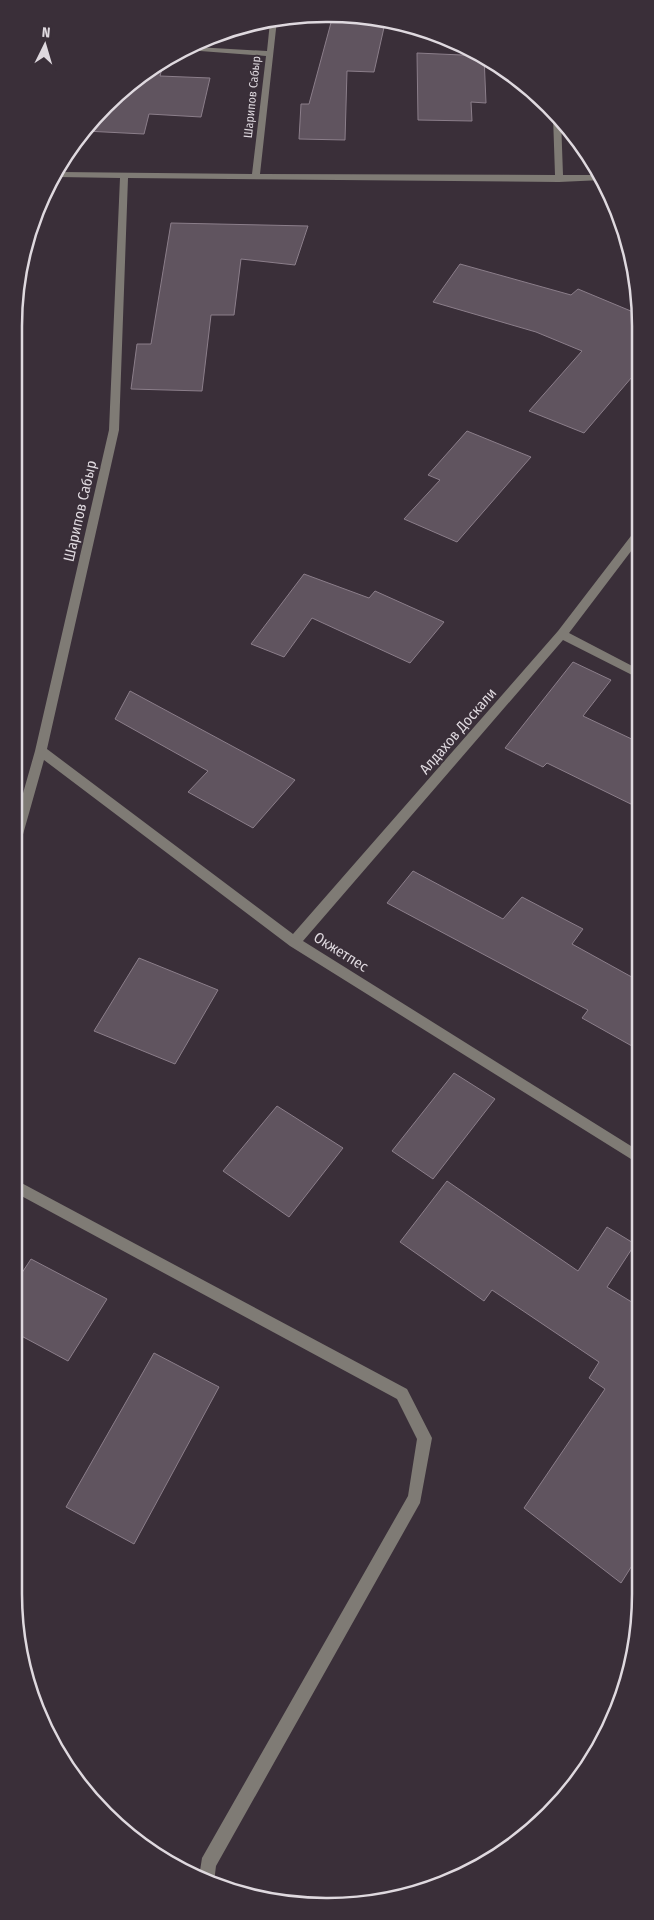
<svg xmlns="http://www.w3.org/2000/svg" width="654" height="1920" font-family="'Fira Sans Condensed',sans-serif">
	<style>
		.building { fill: #60545f; stroke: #8b7e8a }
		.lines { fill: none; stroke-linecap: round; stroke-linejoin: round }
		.minor { fill: #7f7b75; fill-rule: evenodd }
		.labels { text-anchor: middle; stroke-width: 4; stroke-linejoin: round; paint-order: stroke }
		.far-street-label { font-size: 12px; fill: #dfd9df; stroke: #3a2f39 }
		.street-label { font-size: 15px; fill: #dfd9df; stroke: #3a2f39 }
		.rim { fill: none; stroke: #dfd9df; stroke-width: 2.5 }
	</style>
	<rect width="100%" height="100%" fill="#3a2f39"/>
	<g class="building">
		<path d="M332,19L385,23L374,72L347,71L345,140L299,139L301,104H309Z"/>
		<path d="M417,53L484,56L486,103L471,102L472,121L418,120Z"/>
		<path d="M164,61L160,76L210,78L201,117L149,114L144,134L85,131Z"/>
		<path d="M171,223L308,226L295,265L241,259L234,315H211L202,391L131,389L137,344H151Z"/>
		<path d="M460,264L571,295L578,289L638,314V370L584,433L529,411L582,351L536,332L433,302Z"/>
		<path d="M467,431L531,457L457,542L404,519L440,480L428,475Z"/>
		<path d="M304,574L369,598L375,591L444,622L410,663L312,618L284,657L251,644Z"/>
		<path d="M573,662L611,680L583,716L638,742L639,808L547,763L543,767L505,748Z"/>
		<path d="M130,691L295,780L253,828L188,792L208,771L115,719Z"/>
		<path d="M413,871L503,919L522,897L583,929L572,944L639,981V1050L582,1018L588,1010L387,903Z"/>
		<path d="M139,958L218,990L175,1064L94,1031Z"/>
		<path d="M454,1073L495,1099L433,1179L392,1151Z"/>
		<path d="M277,1106L343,1148L289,1217L223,1171Z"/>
		<path d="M447,1181L578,1271L607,1227L635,1244L607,1287L640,1307V1553L621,1583L524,1508L605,1389L589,1378L599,1362L492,1290L484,1301L400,1242Z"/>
		<path d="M31,1259L107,1299L68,1361L14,1332V1285Z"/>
		<path d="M154,1353L219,1387L134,1544L66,1507Z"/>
	</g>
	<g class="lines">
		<g class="minor">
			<path d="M277,20L260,174L555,175L553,116L555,114L561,119L563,175H599L602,180L559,182L128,178L119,430L47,749L293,934L558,631L634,532L638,531V542L569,633L638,669V678L563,640L303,941L639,1151V1164L290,946L44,760L20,845L18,848L14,850V825L35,751L109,430L120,178L58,177L61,172L252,174L266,56L187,50L196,47L267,51L270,22Z"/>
			<path d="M14,1179L407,1389L432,1438L420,1503L216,1866L214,1882L199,1877L202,1858L408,1496L417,1439L397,1399L14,1192Z"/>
		</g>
	</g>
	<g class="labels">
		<g class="far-street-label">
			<text transform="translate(252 97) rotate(-84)" y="4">Шарипов Сабыр</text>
		</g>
		<g class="street-label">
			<text transform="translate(80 511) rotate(-77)" y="5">Шарипов Сабыр</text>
			<text transform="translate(458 731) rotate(-49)" y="5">Алдахов Доскали</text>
			<text transform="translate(341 952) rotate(32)" y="5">Окжетпес</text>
		</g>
	</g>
	<path d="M0 0H654V1920H0ZM326 22H328A304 304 0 0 1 632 326V1594A304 304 0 0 1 328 1898H326A304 304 0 0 1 22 1594V326A304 304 0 0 1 326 22Z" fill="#3a2f39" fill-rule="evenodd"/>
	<path class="rim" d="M326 22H328A304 304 0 0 1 632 326V1594A304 304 0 0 1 328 1898H326A304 304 0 0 1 22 1594V326A304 304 0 0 1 326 22Z"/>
	<g transform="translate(45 45) rotate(5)" stroke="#3a2f39" stroke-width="4" paint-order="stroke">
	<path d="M0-4L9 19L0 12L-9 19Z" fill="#dfd9df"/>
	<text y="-8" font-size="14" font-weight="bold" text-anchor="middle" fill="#dfd9df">N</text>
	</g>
</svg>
